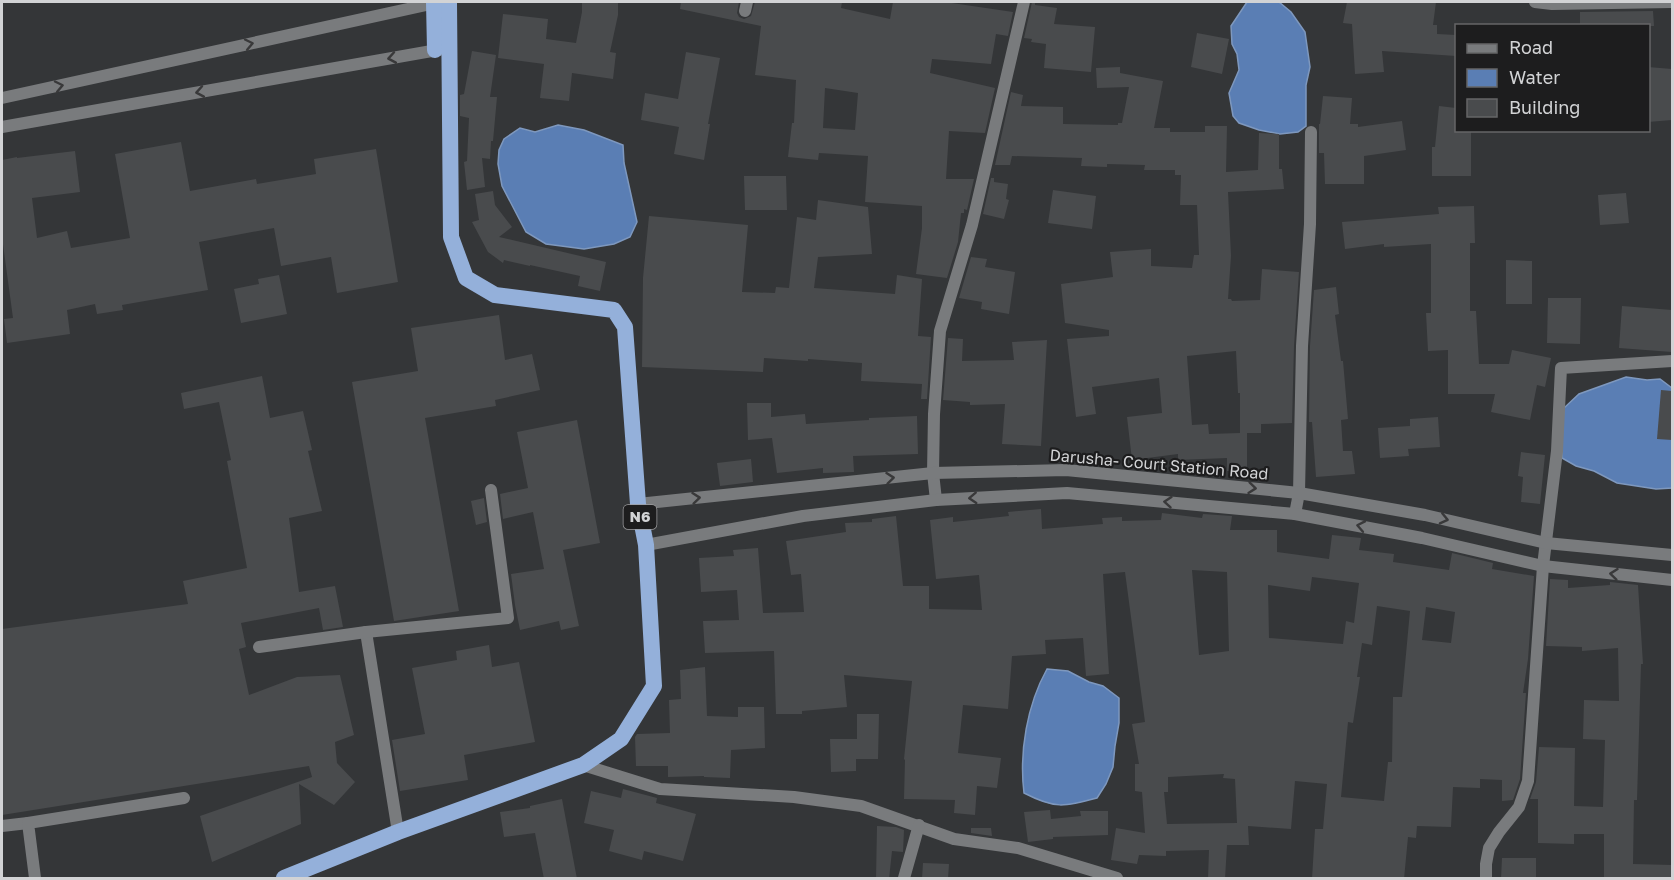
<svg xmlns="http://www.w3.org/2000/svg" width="1674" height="880" font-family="'Golos Text',sans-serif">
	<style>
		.water { fill: #5a7eb4; stroke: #7e98be; stroke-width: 1.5 }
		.building { fill: #494b4d; fill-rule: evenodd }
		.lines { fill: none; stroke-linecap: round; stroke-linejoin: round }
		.minor { stroke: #797b7d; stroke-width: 12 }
		.tertiary { stroke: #797b7d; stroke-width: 12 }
		.trunk { stroke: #94b0da; stroke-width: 16 }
		.oneway { stroke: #39393a }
		.labels { text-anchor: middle; stroke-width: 4.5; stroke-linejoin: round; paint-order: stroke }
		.shield { fill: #1d1d1e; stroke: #9c9c9e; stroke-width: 1.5 }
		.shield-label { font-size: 15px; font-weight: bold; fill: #d2d3d5 }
		.street-label { font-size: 16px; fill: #d2d3d5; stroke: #1d1d1e }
	</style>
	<rect width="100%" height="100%" fill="#343638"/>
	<g class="water">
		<path d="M1247,2H1279L1291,12L1305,32L1310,67L1306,85V126L1298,132L1280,134L1259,130L1239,123L1233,116L1229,93L1239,70L1237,54L1232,44L1231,26Z"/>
		<path d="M558,125L584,130L623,145L624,163L637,222L630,237L614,244L584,249L546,244L526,232L502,186L498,164L499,150L504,139L520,128L535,132Z"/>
		<path d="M1626,377L1647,380L1660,379L1672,388V488L1656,489L1617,483L1594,471L1576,466L1562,458L1561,441L1564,408L1579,394Z"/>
		<path d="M1047,669L1068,671L1089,682L1103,686L1119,698V723L1115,746L1113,767L1106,784L1097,798C1064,807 1055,809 1024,793C1019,752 1027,705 1047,669Z"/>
	</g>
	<g class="building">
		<path d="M582,2H618V15L610,52L616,53L613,79L572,73L569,101L540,98L544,64L498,58L503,14L548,19L546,39L576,43L582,12Z"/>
		<path d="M681,2H739L737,13L739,17L744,19L751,16L755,2H842L841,8L890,19L893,2H945L1013,12L1008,36L996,34L991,64L932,59L930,73L995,88L985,133L949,131L946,179H974L967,210L964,209V213H961L958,242L947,278L916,274L922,228V206L865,202L868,156L819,153L818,160L788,157L792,123H794L796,80L755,75L761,26L680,9ZM825,88L858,93L855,130L823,128Z"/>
		<path d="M1032,2H1035V5L1057,8L1054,24L1095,27L1091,72L1044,68L1046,44L1031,42L1032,39L1024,38Z"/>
		<path d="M1347,2H1436L1433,25H1437V34L1456,35V56L1382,51L1384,72L1355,74L1352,24L1343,23Z"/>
		<path d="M1653,11L1654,26H1580V12Z"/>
		<path d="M1197,33L1229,39L1222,74L1191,67Z"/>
		<path d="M472,51L496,55L490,97H497L493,141H491L490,159L482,158L485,187L467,190L464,162L467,161L469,118L460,116V95L464,94Z"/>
		<path d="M686,52L720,58L708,124H710L704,160L674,154L679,127L641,120L645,93L678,99Z"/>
		<path d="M1120,67V73L1163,81L1154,128H1170V132H1205V126H1227L1226,172L1258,170L1259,133L1279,134V169H1282L1284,189L1228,192L1231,256L1228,299H1231L1232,301L1260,300L1262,269L1299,272L1294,346L1292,423L1261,424V433H1247V471H1227V458L1178,460V454L1132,460L1127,417L1162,413L1159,378L1092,387L1096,414L1076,417L1067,339L1109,336V330L1065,323L1061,284L1113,277L1110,252L1151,249V266L1192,268L1194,255H1199L1197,205H1180L1181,175H1175V170H1144L1145,165L1107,164V167L1081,166L1082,158L1012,156L1010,165H995L1011,92L1023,95L1021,106L1063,107V124L1118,125V123H1122L1129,87L1097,88L1096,68ZM1236,351L1238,393H1240V433L1209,434L1208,424L1192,425L1187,356Z"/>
		<path d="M1648,67L1672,69V120L1648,122Z"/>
		<path d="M1323,96L1352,98L1350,124H1358V127L1402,121L1406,150L1364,156V184H1325L1324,153H1319V124H1320Z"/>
		<path d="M1439,106L1456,108V130H1471V176H1432V147H1435Z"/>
		<path d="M181,142L190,191L256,179L257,184L316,174L314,159L376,149L398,282L337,293L331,257L281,266L274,228L199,242L208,290L122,305L123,310L97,314L95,304L67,310L70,334L7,343L4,319L13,318L2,237V215H3L2,200V160L17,157V158L75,151L80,192L32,198L37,238L67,231L71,248L130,238L115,154Z"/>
		<path d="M744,176H786L787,210H745Z"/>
		<path d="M991,178H994V182L1008,184L1006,199L1009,200L1004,219L983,214Z"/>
		<path d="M1053,190L1096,196L1092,229L1048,223Z"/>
		<path d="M493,191L495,205L512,227L499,237L606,262L600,291L578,286L580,276L530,265V266L504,260L503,263L488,252L472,222L479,220L475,194Z"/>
		<path d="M1626,193L1629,223L1600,225L1598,195Z"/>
		<path d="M818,200L868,207L872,254L818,257L814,288L895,294L897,275L922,279L918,336L931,337L927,399H921L922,384L861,381L862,363L808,359V361L764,358L763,372L642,367L643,278L649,216L748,225L742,292L775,293L776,287L789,288L797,217L816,220Z"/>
		<path d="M1474,206L1475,243H1470V311H1476L1479,364H1509L1512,350L1551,358L1545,387L1537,385L1530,420L1491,412L1495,394H1448V350L1428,351L1426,313H1431V244L1384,247V244L1345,249L1342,222L1439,214L1438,207Z"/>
		<path d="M971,257L987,259L985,267L1015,272L1009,314L981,309L982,302L959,298Z"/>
		<path d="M1506,260L1532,261V304H1506Z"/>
		<path d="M279,275L287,314L241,323L234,289L259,284L258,279Z"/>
		<path d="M1336,287L1339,314L1335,315L1341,361H1343L1348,419L1341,420L1343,451H1352L1355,474L1316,477L1312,422H1309L1310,346L1314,290Z"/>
		<path d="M1548,298H1581L1580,344L1547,343Z"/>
		<path d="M1622,306L1672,310V352L1619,348Z"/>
		<path d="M499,315L505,360L532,354L540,390L495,400L496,406L425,418L459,611L394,621L352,382L418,371L411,328Z"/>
		<path d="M948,338L963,339L962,361L1014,360L1012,342L1047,340L1041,446L1002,444L1005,404L970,405V402L943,400Z"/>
		<path d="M262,376L270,418L303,411L312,450L308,451L322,511L289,518L299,592L335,586L343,627L323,630L319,608L241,623L246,647L239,649L249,695L297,677L340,675L354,735L335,742L337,763L355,782L334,805L299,784L301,824L212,862L200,816L312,777L309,766L2,815V629L188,604L183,581L247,568L227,461L231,460L219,402L184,409L181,393Z"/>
		<path d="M1661,390L1672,391V440L1657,439Z"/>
		<path d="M747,403H771V417L805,414L806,424L869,420V418L917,416L918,454L853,456L854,472L823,473V468L777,473L772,438L748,440Z"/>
		<path d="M1438,417L1440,447L1408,449L1409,456L1380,458L1378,428L1410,426V419Z"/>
		<path d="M577,420L600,543L563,550L579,626L561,630L559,621L520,630L515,605L511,574L544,569L533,512L503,519L500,494L528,488L517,432Z"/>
		<path d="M1521,452L1545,455L1540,504L1521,502L1523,477L1518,476Z"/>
		<path d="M751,459L753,482L720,486L717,463Z"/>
		<path d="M484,498L487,522L476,525L471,501Z"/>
		<path d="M1041,509L1042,529L1103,524L1102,518L1122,517V521L1161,520L1162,513L1202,518L1203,514L1232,516L1230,530H1277V552L1329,559L1332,535L1361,538L1359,550L1394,554L1393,562L1449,570L1452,553L1493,563L1492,569L1534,576L1528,659L1523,693H1526L1520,779L1513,800L1502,801V780L1480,779V788L1453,787L1451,827L1417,826L1416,838L1408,837L1404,879H1312L1315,829H1323L1327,784L1295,781L1291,829L1248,826L1249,845H1227L1225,879H1208L1209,850L1166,851V856L1139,855L1137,864L1111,860L1116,828L1145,833L1142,792L1135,791V764H1139L1132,724L1145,722L1125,572L1103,574L1109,674L1086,676L1083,638L1045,640L1046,654L1012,656L1008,709L963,705L958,753L1001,758L997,788L977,786L975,815L954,813L955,800L904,799L905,760L904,759L912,681L844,675L847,707L802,711V714H776L774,651L705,653L703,621L739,620L737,590L701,592L699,558L734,556L733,550L758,548L763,613L804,612L801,574L791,575L786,541L846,532L845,523L872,522V519L896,516L903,586H929V609L982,610L979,575L936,579L930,520L953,517V522L1009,516L1008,512ZM1192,570L1227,572L1229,651L1199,655ZM1312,577L1359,583L1354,623L1346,621L1343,644L1269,638L1268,585L1310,591ZM1377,606L1410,611L1402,697H1393L1392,762H1388L1384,801L1341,797L1348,722L1353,723L1360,677H1357L1362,643L1372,645ZM1426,607L1455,612L1451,643L1422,640ZM1224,774L1223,778L1235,779L1237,823L1167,824L1164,792H1168V777Z"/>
		<path d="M1550,579L1568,580V588L1610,585V582L1638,585L1643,664H1641L1637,800H1634L1633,864L1672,865V879H1604V834H1574V844L1538,843V799H1530L1536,782L1539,747L1575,748L1574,806L1603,807L1605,740L1583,739L1584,700L1619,701L1618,648L1582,651V647L1546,646Z"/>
		<path d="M489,645L492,667L519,662L535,742L464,755L468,780L400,791L392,740L425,734L412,668L457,660L456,651Z"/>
		<path d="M705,667L707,716L738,717V707H764L765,748L731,750L730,778L704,777V776L668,777V766H636L635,737L637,734L670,733L669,700L681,699L680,670Z"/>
		<path d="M857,714H879L878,759H856V771L831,772L830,739H857Z"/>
		<path d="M623,789L657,798L656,803L696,814L683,861L644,851L642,860L609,851L614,830L584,823L591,791L621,798Z"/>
		<path d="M562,799L577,879H544L535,833L504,837L500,812L530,808V806Z"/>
		<path d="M1050,810L1051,819L1081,816L1080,811H1108V835L1053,837V839L1028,842L1024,812Z"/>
		<path d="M877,826L896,827L904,830L903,852L892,851L889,879H876Z"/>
		<path d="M971,828H991L992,836L971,833Z"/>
		<path d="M1502,858H1536V879H1501Z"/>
		<path d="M923,863L949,864L948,879H922Z"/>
	</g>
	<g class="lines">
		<g class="minor">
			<path d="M1535,2L1552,4L1672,2"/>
			<path d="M745,11L747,2"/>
			<path d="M936,500L933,473L934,414L940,331L972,225L1024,2"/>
			<path d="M1295,514L1299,493L1302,346L1310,224L1311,132"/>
			<path d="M366,632L398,832"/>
			<path d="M259,647L366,632L508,618L491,490"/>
			<path d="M583,765L660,789L794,797L861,806L954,839L1018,848L1117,878"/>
			<path d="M2,826L28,823"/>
			<path d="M35,878L28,823L184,798"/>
			<path d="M904,878L919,825"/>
			<path d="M1486,878V864L1489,848L1499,832L1519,807L1528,781L1543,566L1557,451L1561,368L1672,361"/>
		</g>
		<g class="tertiary">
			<path d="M2,98L440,2"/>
			<path d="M2,127L443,49"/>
			<path d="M638,504L933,473L1066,470L1299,493L1425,515L1546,543L1672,555"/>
			<path d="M646,545L803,516L936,500L1067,493L1295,514L1422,538L1543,566L1672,580"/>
		</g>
		<g class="trunk">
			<path d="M434,2L435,50"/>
			<path d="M284,878L398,832L583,765L621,739L654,686L646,545L638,504L625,327L614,310L495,295L466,278L451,237L449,2"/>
		</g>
	</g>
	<defs><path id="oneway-chevron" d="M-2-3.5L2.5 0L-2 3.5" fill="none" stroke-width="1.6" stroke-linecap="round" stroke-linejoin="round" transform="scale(1.5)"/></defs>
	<g class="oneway">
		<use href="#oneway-chevron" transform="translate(249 44) rotate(-12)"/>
		<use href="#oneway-chevron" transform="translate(392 58) rotate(170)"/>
		<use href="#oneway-chevron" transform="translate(59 86) rotate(-12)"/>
		<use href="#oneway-chevron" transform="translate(200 92) rotate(170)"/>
		<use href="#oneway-chevron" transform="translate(890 478) rotate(-6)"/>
		<use href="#oneway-chevron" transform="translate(1252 488) rotate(6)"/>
		<use href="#oneway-chevron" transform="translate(696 498) rotate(-6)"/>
		<use href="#oneway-chevron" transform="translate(973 498) rotate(177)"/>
		<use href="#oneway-chevron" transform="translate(1168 502) rotate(-175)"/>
		<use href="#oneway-chevron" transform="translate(1444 519) rotate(13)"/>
		<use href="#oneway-chevron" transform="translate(1361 526) rotate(-169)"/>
		<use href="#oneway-chevron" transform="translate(1614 574) rotate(-174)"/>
	</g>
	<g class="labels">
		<rect class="shield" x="623.5" y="505" width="33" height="24" rx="4.5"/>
		<g class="shield-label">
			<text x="640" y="522">N6</text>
		</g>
		<g class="street-label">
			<text transform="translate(1159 464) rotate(5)" y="6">Darusha- Court Station Road</text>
		</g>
	</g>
	<rect width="1674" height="880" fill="none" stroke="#d2d3d5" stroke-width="6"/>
	<rect x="1455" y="24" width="195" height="108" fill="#1d1d1e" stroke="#656667" stroke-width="1.5"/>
	<rect x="1467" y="44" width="30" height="9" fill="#797b7d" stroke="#656667" stroke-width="1.5"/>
	<text x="1509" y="54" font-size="18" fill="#d2d3d5">Road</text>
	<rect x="1467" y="69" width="30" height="18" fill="#5a7eb4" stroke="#656667" stroke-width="1.5"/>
	<text x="1509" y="84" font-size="18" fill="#d2d3d5">Water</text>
	<rect x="1467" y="99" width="30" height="18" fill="#494b4d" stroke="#656667" stroke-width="1.5"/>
	<text x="1509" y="114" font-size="18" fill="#d2d3d5">Building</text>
</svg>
